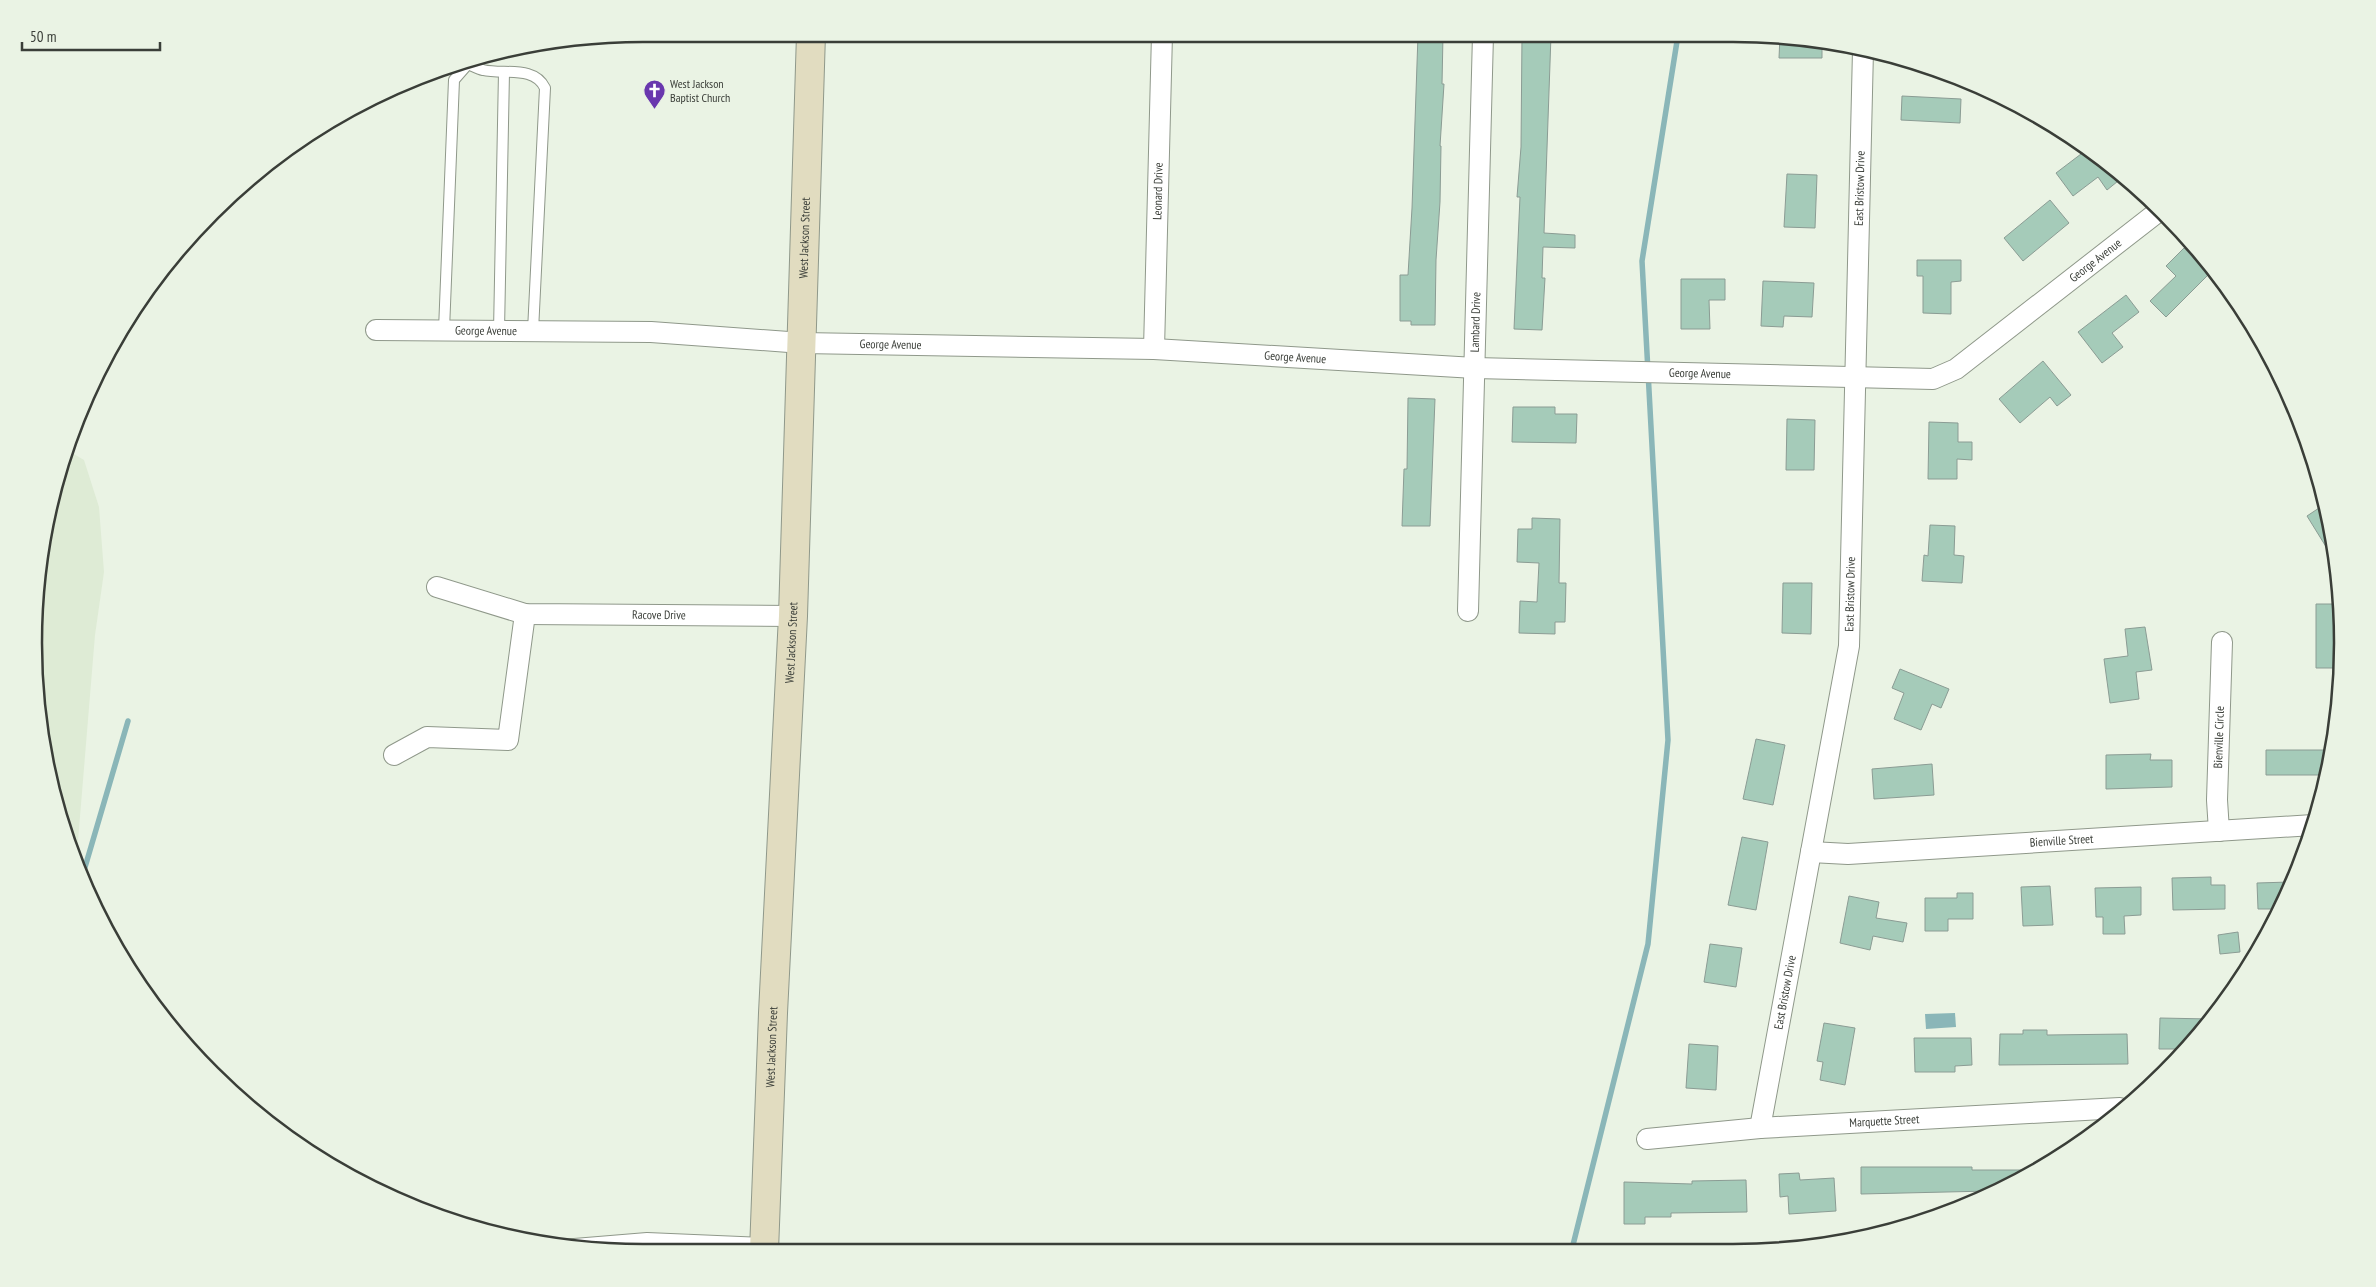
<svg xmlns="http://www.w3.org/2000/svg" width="2376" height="1287" font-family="'PT Sans Narrow',sans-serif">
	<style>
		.built { fill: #deebd5 }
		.water { fill: #8ab6b8 }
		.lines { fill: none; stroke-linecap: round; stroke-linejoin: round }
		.stream { stroke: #8ab6b8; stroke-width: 5.5 }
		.building { fill: #a5cbb9; stroke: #8b9c94 }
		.lane-casing { stroke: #8f988a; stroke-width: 12 }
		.street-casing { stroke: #8f988a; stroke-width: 22 }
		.secondary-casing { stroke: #8f988a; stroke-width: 30 }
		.lane { stroke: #fff; stroke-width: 10 }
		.street { stroke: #fff; stroke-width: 20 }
		.secondary { stroke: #e1dcc0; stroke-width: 28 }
		.labels { text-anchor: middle; stroke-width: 4; stroke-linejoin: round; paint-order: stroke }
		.poi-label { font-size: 12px; fill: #3a3e38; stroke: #eaf3e4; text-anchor: start }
		.street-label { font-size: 12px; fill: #3a3e38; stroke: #eaf3e4 }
		.rim { fill: none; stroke: #3a3e38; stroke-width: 2.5 }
	</style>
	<rect width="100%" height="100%" fill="#eaf3e4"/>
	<path class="built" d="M67,450L84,460L99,507L104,572L95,635L76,865L54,801L35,684V603L54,486Z"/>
	<path class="water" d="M1955,1013L1956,1027L1926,1029L1925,1014Z"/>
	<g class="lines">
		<g class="stream">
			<path d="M84,885L83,874L128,721"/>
			<path d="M1572,1249L1648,944L1668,740L1642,261L1678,35"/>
		</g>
	</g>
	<g class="building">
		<path d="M1418,35H1443L1442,84H1444L1440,146H1441L1440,202L1436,260L1435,325H1411V321H1400V275H1408L1412,208Z"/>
		<path d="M1522,35H1551L1544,233L1575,235V248L1543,247L1542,278H1545L1542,330L1514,329L1520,197H1517L1521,147Z"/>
		<path d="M1780,36L1822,43V58H1779Z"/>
		<path d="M1902,96L1961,99L1960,123L1901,120Z"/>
		<path d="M2078,144L2087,151L2123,177L2107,190L2098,177L2073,196L2056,173L2081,154L2075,147Z"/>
		<path d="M1787,174L1817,175L1815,228L1784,227Z"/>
		<path d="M2050,200L2069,223L2023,261L2004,238Z"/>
		<path d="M2184,248L2209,274L2166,317L2150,301L2176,276L2166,266Z"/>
		<path d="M1917,260H1961V281L1951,282V314L1923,313V276H1917Z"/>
		<path d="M1681,279H1725V300H1709L1710,329H1681Z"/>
		<path d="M1763,281L1814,283L1812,317L1784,316L1783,327L1761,326Z"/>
		<path d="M2126,295L2139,312L2112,333L2123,347L2102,363L2078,332Z"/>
		<path d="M2043,361L2071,395L2057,406L2050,397L2020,423L1999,399Z"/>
		<path d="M1408,398L1435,399L1430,526H1402L1404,469H1407Z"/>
		<path d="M1513,407H1555V414H1577L1576,443L1512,442Z"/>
		<path d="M1787,419L1815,420L1814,470H1786Z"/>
		<path d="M1929,422L1958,423V442H1972V460L1957,459V479H1928Z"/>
		<path d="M2325,504L2333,558L2307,516Z"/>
		<path d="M1532,518L1560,519L1559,583H1566L1565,622H1555V634L1519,633L1520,601L1537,602L1539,563L1517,562L1518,529H1532Z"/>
		<path d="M1930,525L1955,526L1954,555L1964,556L1962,583L1922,581L1924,555L1928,556Z"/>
		<path d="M1783,583H1812L1811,634L1782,633Z"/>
		<path d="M2316,604H2341L2339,668H2316Z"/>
		<path d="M2145,627L2152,670L2136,672L2139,699L2110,703L2104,659L2128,656L2125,629Z"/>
		<path d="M1900,669L1949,689L1941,708L1932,704L1921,730L1894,719L1904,693L1892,688Z"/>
		<path d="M1756,739L1785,745L1773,805L1743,799Z"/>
		<path d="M2266,750H2331L2325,775H2266Z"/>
		<path d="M2151,754L2150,760H2172V787L2106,789V755Z"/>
		<path d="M1932,764L1934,795L1874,799L1872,769Z"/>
		<path d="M1742,837L1768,842L1756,910L1728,905Z"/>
		<path d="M2211,877V885H2225V909L2173,910L2172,878Z"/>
		<path d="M2290,882L2278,909H2258L2257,883Z"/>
		<path d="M2050,886L2053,925L2023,926L2021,887Z"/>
		<path d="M2141,887V915L2124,916L2125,934H2103V917H2096L2095,888Z"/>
		<path d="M1957,893H1973V919H1948V931H1925V898H1957Z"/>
		<path d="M1849,896L1879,902L1876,918L1907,923L1903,942L1873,936L1870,950L1840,943Z"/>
		<path d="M2238,932L2240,952L2220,954L2218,935Z"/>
		<path d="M1710,944L1742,948L1736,987L1704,982Z"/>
		<path d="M2160,1018L2210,1019L2187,1049H2159Z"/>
		<path d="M1824,1023L1855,1028L1845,1085L1820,1080L1823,1062L1817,1061Z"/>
		<path d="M2023,1030H2047V1035L2127,1034L2128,1064L1999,1065L2000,1034H2023Z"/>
		<path d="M1914,1038H1971L1972,1065L1955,1066V1072H1915Z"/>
		<path d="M1689,1044L1718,1046L1716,1090L1686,1088Z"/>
		<path d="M1861,1167H1972V1170H2032L1989,1191L1861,1194Z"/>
		<path d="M1799,1173L1800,1180L1834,1178L1836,1211L1789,1214L1788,1196L1780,1197L1779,1174Z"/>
		<path d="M1746,1180L1747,1212L1671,1213V1217H1645V1224H1624V1182L1692,1184V1181Z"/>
	</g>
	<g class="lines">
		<defs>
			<g id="lane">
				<path d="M468,64C473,66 478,69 483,70C503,75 534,65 545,88L533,331"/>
				<path d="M444,330L454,80L468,64V61"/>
				<path d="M499,331L504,72"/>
				<path d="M562,1245L647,1238L764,1243"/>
			</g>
			<g id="street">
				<path id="s1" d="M376,330L651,332L802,343L1154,349L1475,368L1933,379L1956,369L2159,211"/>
				<path id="s2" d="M1154,349L1162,34"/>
				<path id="s3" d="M437,587L525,614L793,616"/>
				<path id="s4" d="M1468,611L1483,35"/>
				<path d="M394,755L427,737L508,740L525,614"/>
				<path id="s5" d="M2219,831L2217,800L2222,642"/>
				<path id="s6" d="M1811,852L1848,854L2313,825"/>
				<path id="s7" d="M1760,1128L1849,646L1863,50"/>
				<path id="s8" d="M1647,1139L1760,1128L2120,1108"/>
			</g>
			<g id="secondary">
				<path id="s9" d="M764,1251L773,1013L793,616L811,34"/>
			</g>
		</defs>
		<use href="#lane" class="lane-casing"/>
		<use href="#street" class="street-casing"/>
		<use href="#secondary" class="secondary-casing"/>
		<use href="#lane" class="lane"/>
		<use href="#street" class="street"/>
		<use href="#secondary" class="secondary"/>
	</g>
	<defs>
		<symbol id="church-pin" viewBox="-11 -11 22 30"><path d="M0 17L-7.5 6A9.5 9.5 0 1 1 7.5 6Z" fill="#6937ae" stroke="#eaf3e4"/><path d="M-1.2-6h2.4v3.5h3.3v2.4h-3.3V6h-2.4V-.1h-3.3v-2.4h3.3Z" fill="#fff"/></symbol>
	</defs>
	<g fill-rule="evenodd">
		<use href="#church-pin" x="642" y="78" width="25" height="34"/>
	</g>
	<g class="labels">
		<g class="poi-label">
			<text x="670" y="88">West Jackson<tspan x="670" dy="14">Baptist Church</tspan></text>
		</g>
		<g class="street-label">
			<text dy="4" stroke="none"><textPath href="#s7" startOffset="948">East Bristow Drive</textPath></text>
			<text dy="4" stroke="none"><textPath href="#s2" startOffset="158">Leonard Drive</textPath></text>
			<text dy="4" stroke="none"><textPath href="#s9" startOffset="1014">West Jackson Street</textPath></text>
			<text dy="4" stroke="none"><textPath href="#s1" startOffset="1760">George Avenue</textPath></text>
			<text dy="4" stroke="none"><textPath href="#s4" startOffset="289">Lambard Drive</textPath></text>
			<text dy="4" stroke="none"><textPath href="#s1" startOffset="110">George Avenue</textPath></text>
			<text dy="4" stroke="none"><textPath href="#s1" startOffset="515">George Avenue</textPath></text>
			<text dy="4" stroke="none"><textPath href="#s1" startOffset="920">George Avenue</textPath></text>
			<text dy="4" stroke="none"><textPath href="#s1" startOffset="1325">George Avenue</textPath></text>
			<text dy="4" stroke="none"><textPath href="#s7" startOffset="542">East Bristow Drive</textPath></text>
			<text dy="4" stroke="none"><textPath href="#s3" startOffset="226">Racove Drive</textPath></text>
			<text dy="4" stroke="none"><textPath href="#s9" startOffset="609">West Jackson Street</textPath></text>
			<text dy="4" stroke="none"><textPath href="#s5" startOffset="94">Bienville Circle</textPath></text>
			<text dy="4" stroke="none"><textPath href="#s6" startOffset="251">Bienville Street</textPath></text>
			<text dy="4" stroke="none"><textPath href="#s7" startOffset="138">East Bristow Drive</textPath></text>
			<text dy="4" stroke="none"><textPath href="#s9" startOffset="204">West Jackson Street</textPath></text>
			<text dy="4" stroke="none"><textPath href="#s8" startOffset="238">Marquette Street</textPath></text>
		</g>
	</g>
	<path d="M0 0H2376V1287H0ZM643 42H1733A601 601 0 0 1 2334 643V643A601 601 0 0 1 1733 1244H643A601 601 0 0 1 42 643V643A601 601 0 0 1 643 42Z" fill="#eaf3e4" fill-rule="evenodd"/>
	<path class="rim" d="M643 42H1733A601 601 0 0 1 2334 643V643A601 601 0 0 1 1733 1244H643A601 601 0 0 1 42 643V643A601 601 0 0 1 643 42Z"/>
	<path d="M22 42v8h138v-8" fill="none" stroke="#3a3e38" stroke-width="2.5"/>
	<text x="30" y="42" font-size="15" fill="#3a3e38" stroke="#eaf3e4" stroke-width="4" paint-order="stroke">50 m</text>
</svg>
